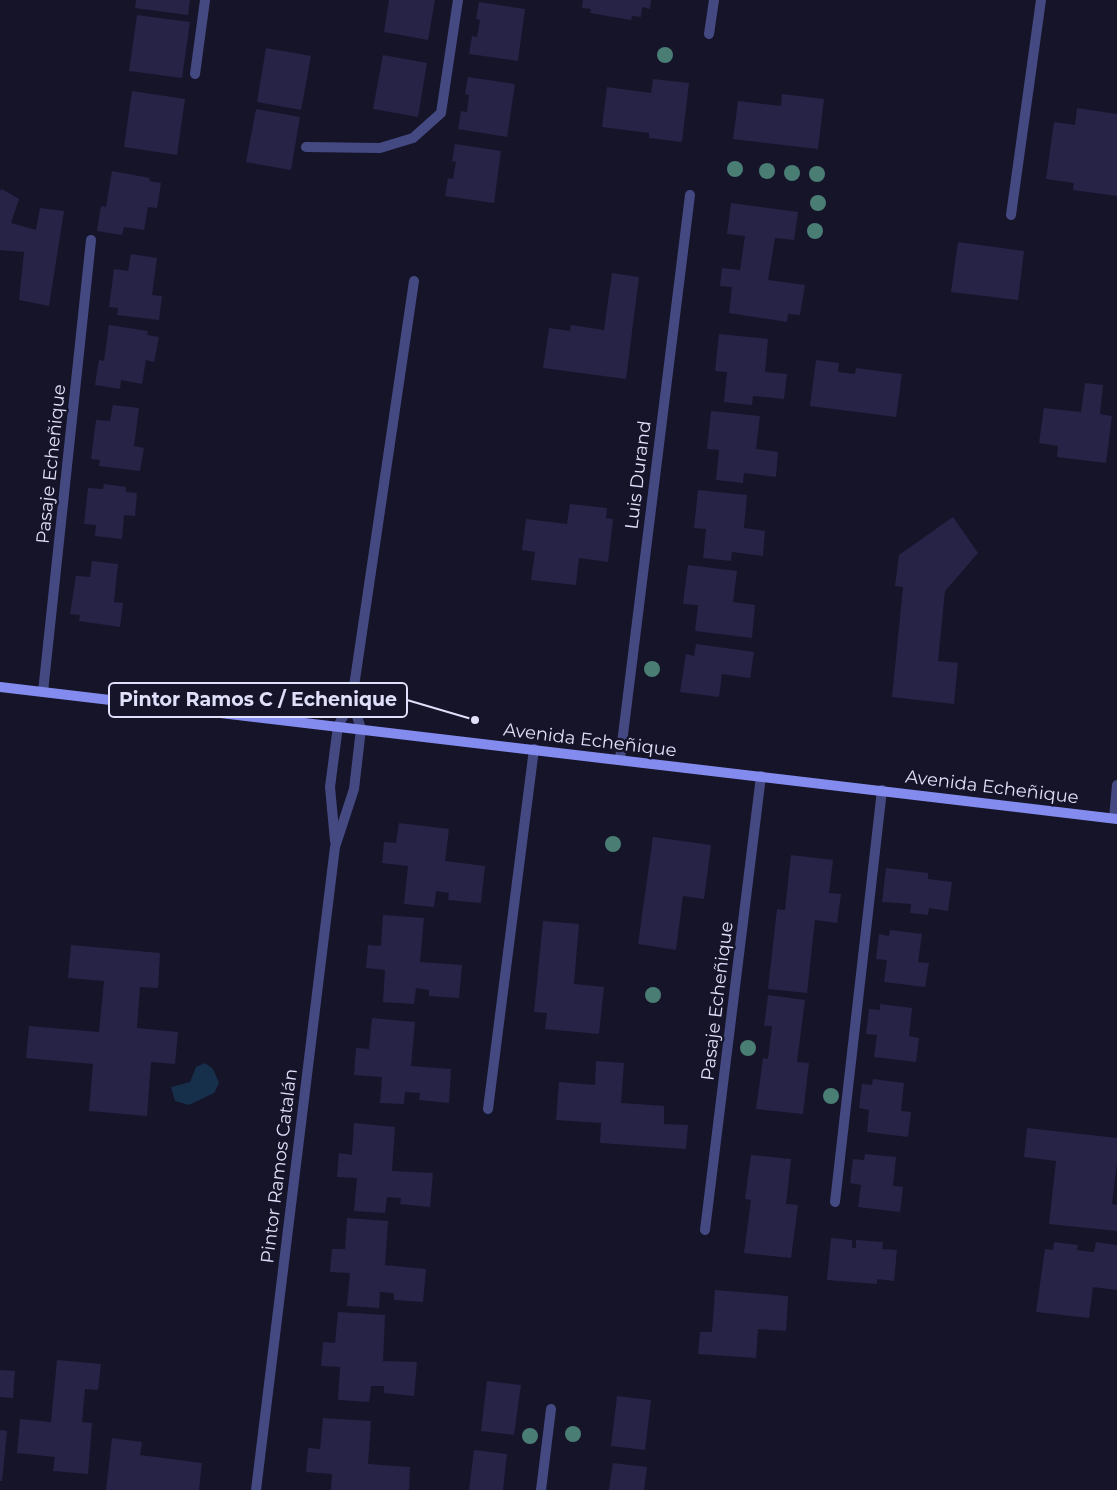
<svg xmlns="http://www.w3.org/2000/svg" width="1117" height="1490" font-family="Montserrat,sans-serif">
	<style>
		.water { fill: #162f4b }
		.building { fill: #262347 }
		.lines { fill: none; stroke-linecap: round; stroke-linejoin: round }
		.street { stroke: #454982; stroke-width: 10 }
		.secondary { stroke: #838bef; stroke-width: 10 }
		.tree { fill: #4a7d74 }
		.labels { text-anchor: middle; stroke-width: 5; stroke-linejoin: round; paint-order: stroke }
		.street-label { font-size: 18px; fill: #e0e0fb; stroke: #161429 }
		.leader { fill: none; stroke: #e0e0fb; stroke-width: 2 }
		.callout-dot { fill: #e0e0fb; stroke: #161429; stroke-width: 2 }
		.callout { fill: #161429; stroke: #e0e0fb; stroke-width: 2 }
		.callout-label { font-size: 19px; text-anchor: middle; font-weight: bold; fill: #e0e0fb }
	</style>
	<rect width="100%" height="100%" fill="#161429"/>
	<path class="water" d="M205,1063L213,1069L219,1083L214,1093L189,1105L175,1101L171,1087L190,1082L196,1067Z"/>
	<g class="building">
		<path d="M136,0H190L188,15L135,8Z"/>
		<path d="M389,0H435L428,40L384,32Z"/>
		<path d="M583,0H651L650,9L642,7L641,17L632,16L631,20L590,13L591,9L582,8Z"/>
		<path d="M479,2L525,9L518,61L469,54L472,36L477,37L480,20L476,19Z"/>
		<path d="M137,15L190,22L182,78L129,71Z"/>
		<path d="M266,48L311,56L301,110L257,102Z"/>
		<path d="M383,55L427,63L418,117L373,109Z"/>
		<path d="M468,77L515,84L507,137L458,129L461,111L467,112L469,95L465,94Z"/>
		<path d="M653,79L689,83L682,142L649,138V133L602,127L607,87L651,93Z"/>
		<path d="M132,91L185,99L177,155L124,147Z"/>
		<path d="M782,94L824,99L818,149L733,139L738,101L781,106Z"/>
		<path d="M1077,108L1117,114V196L1073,190L1074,183L1046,179L1054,122L1075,125Z"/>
		<path d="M256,109L300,117L291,170L246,162Z"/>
		<path d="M455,144L501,151L494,203L445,196L448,178L453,179L456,162L452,161Z"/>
		<path d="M112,171L150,178L149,181L161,183L157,208L148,207L144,230L124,227L122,235L97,231L101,206L106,207Z"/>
		<path d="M2,189L19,199L11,223L36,230L40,208L64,211L49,306L19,300L24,252L0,250V191Z"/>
		<path d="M731,203L798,212L794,240L775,238L768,280L805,285L800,315L788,314L787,322L729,313L732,287L720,286L722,268L740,270L745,236L727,234Z"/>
		<path d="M958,242L1024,251L1018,300L951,292Z"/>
		<path d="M131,254L157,258L152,295L162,296L159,320L117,315L118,308L109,307L114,269L128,271Z"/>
		<path d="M612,273L639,277L626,379L543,368L549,328L570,331L571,325L604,330Z"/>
		<path d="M109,325L148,331L147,335L159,337L154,362L146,360L142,384L121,380L120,389L95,385L99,360L104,361Z"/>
		<path d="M719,334L768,339L765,372L787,374L784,399L753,396L752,405L724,402L727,372L715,371Z"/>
		<path d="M816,360L839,363L838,372L855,374L856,368L902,374L896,417L810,406Z"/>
		<path d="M1085,383L1103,385L1100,414L1112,416L1106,463L1057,457L1058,446L1039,443L1044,408L1081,412Z"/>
		<path d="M113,405L139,408L134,446L144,448L140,471L99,466L100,460L91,459L96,420L110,421Z"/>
		<path d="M711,411L760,416L756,449L778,452L776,477L744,473L743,483L716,480L719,450L707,449Z"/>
		<path d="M104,484L126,487V492L137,493L135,516L124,515L122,539L95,536L96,525L84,524L88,488L103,489Z"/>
		<path d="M698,490L747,495L744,528L765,531L763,556L732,552L731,561L703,558L706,529L694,528Z"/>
		<path d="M570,504L607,508L606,518L613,519L608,562L579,558L576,585L531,580L535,552L522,550L526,519L567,524Z"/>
		<path d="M953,517L978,553L945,591L938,661L958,663L954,704L892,697L903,587L895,586L899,555Z"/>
		<path d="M92,561L118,564L114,602L123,603L120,627L79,621L80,615L70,614L76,576L90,577Z"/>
		<path d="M688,565L737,571L733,602L755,605L752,638L695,631L698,605L683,604Z"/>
		<path d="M696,644L754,652L750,678L722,674L719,697L680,692L686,654L694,656Z"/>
		<path d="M399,823L449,829L445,861L485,866L481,903L448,900L449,893L436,891L434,907L404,904L408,866L382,863L384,842L396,843Z"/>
		<path d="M653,837L711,845L704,899L683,896L676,950L638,944Z"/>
		<path d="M791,855L833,860L829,893L841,894L837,923L815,920L807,993L768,989L777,909L785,910Z"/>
		<path d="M886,868L928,873V879L952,882L948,911L929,908L928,915L910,913L911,904L882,902Z"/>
		<path d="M383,915L424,918L420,962L462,965L459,998L429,996V990L416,988L414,1004L383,1002L385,970L366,968L368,945L381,946Z"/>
		<path d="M543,921L579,924L574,984L604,987L599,1034L545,1029L547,1013L534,1012Z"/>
		<path d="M890,930L922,934L918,962L929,963L925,987L884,982L887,960L876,959L879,934L889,936Z"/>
		<path d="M71,945L160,953L158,988L140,987L137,1028L178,1032L175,1064L151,1062L147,1116L89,1111L93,1064L26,1058L29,1026L99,1032L104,981L68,978Z"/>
		<path d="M768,995L805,1000L797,1062L809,1063L803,1114L756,1109L763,1058L768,1059L772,1026H764Z"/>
		<path d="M880,1004L912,1008L909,1036L919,1038L916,1062L874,1057L877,1035L866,1034L869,1009L880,1010Z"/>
		<path d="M372,1018L415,1022L411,1066L451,1069L449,1103L419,1100L420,1093L405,1092L404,1104L380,1103L382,1077L354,1075L356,1048L369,1049Z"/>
		<path d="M596,1061L624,1063L621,1103L664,1106V1124L688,1125L686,1149L600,1143L601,1123L556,1120L559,1082L595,1085Z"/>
		<path d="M873,1079L904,1083L901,1111L911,1112L908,1137L867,1132L869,1110L859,1108L862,1084L872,1085Z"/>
		<path d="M354,1123L395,1127L392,1171L433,1173L430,1207L400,1204L401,1198L387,1197L385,1213L354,1211L357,1178L337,1177L339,1153L352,1155Z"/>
		<path d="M1027,1128L1117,1138V1162L1112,1204L1117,1205V1231L1049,1224L1056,1161L1024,1157Z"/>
		<path d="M865,1154L896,1157L893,1186L903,1187L900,1212L858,1207L861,1185L850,1183L853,1159L864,1160Z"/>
		<path d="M751,1155L791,1159L786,1204L798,1205L791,1258L744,1253L751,1200L745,1199Z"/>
		<path d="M347,1218L388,1221L385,1265L426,1269L423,1302L394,1300V1293L380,1292L379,1308L347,1306L350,1273L330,1272L332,1249H345Z"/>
		<path d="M831,1238L852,1240V1248H856V1240L883,1242L882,1249L897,1250L894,1281L877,1279V1284L827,1280Z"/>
		<path d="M1054,1242L1078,1245L1077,1250L1094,1252L1096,1242L1117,1245V1290L1093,1287L1089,1318L1036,1312L1045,1249L1053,1250Z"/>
		<path d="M715,1290L788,1296L786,1331L758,1329L756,1358L698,1354L700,1332H712Z"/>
		<path d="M338,1312L385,1315L383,1361L417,1362L414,1396L384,1393V1386H371L369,1402L338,1400L340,1367L321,1366L323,1342L335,1343Z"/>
		<path d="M57,1360L101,1364L98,1390L85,1389L82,1422L92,1423L88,1474L53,1471L55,1457L17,1453L20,1419L51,1422Z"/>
		<path d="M0,1370L15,1371L13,1398L0,1397Z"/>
		<path d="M487,1381L521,1385L514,1435L481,1431Z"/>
		<path d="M617,1396L651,1400L645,1450L611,1446Z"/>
		<path d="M323,1418L371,1421L368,1464L410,1467L409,1490H331L332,1474L306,1472L308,1448L320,1449Z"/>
		<path d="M0,1430L7,1431L2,1481H0Z"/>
		<path d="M112,1438L142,1442L140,1455L202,1463L199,1490H106Z"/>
		<path d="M474,1450L507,1454L503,1490H469Z"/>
		<path d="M613,1463L647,1467L644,1490H609Z"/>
	</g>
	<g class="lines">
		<g class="street">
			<path d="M709,34L714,0"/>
			<path d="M195,74L205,0"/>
			<path d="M306,147L380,148L413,138L441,113L458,0"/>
			<path d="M1011,215L1041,0"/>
			<path d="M43,692L91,240"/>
			<path d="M620,759L690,195"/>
			<path d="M1114,818L1117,785"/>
			<path d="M335,841L330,787L338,726L352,700L414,281"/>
			<path d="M488,1109L534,749"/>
			<path d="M835,1202L882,790"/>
			<path d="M705,1230L761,776"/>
			<path d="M256,1490L335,847L354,789L361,729L352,700"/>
			<path d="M541,1490L551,1409"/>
		</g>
		<path class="secondary" d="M0,687L1117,819"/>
	</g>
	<g class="tree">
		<circle cx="665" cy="55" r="8"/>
		<circle cx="735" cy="169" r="8"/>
		<circle cx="767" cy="171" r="8"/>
		<circle cx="792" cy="173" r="8"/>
		<circle cx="817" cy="174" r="8"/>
		<circle cx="818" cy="203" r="8"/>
		<circle cx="815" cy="231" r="8"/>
		<circle cx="652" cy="669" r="8"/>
		<circle cx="613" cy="844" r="8"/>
		<circle cx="653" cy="995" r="8"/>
		<circle cx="748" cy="1048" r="8"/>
		<circle cx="831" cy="1096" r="8"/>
		<circle cx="573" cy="1434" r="8"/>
		<circle cx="530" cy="1436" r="8"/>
	</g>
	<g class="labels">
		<g class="street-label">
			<text transform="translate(51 464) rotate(-84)" y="6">Pasaje Echeñique</text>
			<text transform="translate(638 475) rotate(-83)" y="6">Luis Durand</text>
			<text transform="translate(590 740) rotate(7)" y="6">Avenida Echeñique</text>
			<text transform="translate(992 787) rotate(7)" y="6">Avenida Echeñique</text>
			<text transform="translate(717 1001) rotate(-83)" y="6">Pasaje Echeñique</text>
			<text transform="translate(279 1166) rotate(-83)" y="6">Pintor Ramos Catalán</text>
		</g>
	</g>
	<path class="leader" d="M475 720L407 700"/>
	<circle class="callout-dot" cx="475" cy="720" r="5"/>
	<rect class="callout" x="109" y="683" width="298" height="34" rx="5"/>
	<g class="callout-label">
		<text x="258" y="706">Pintor Ramos C / Echenique</text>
	</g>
</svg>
